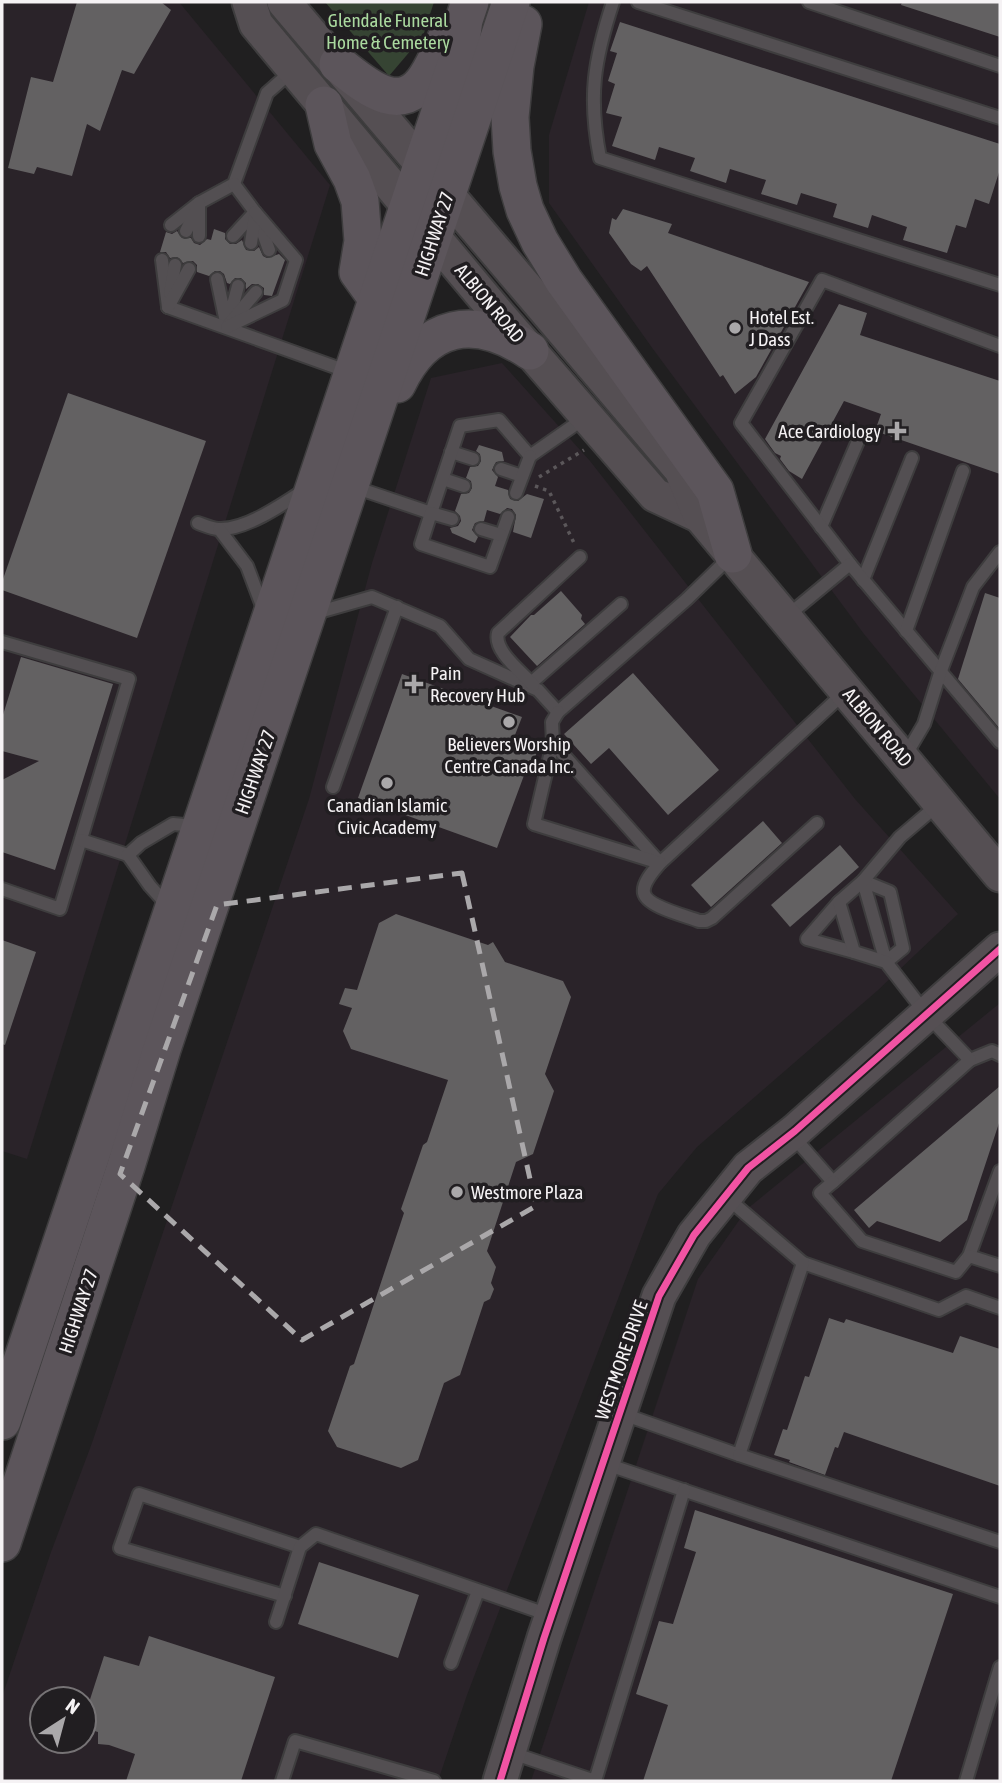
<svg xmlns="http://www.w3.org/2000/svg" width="1002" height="1783" font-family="'Asap Condensed',sans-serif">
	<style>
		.built { fill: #2a2329; fill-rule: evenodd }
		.green { fill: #364433 }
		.building { fill: #636162 }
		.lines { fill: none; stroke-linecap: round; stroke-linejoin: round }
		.lane-casing { stroke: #3e3d3e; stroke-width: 16 }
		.secondary-casing { stroke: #3e3d3e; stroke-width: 37 }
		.primary-casing { stroke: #3e3d3e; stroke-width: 40 }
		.path { stroke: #5b575a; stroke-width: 3.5; stroke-dasharray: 3.5 5; stroke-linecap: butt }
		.lane { stroke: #534f52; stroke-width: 12 }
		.secondary { stroke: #554f53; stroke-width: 33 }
		.primary { stroke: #5c555b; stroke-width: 37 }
		.cycleway-casing { stroke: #211e21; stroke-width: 11 }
		.cycleway { stroke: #f153a3; stroke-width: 7 }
		.marked { fill: none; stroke: #aaa8aa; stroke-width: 5; stroke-dasharray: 14 9; stroke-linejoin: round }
		.poi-dot { fill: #aaa8aa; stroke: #211e21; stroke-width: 2.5 }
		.labels { text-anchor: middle; stroke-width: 7; stroke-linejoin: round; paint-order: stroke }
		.park-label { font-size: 19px; fill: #aad99f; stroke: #211e21 }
		.street-label { font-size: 19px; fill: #f5f2f4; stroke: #211e21 }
		.poi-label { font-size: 19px; fill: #f5f2f4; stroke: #211e21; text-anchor: start }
	</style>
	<rect width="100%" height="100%" fill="#201f20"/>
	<g class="built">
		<path d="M2,2H179L330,185L27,1159L2,1151Z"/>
		<path d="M589,2H1000V799L864,634L653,349L549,203V135Z"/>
		<path d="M502,363L590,461L855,799L958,914L877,991L697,1147L658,1194L467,1695L438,1781H2V1697L51,1552L92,1443L309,799L372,563L431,378ZM42,1699H84V1741H42Z"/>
		<path d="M1000,1003V1781H531L698,1279L747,1209Z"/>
	</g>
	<path class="green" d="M325,2H434L423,36L389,76Z"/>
	<g class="building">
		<path d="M77,2H161L171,10L134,74L122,70L100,131L87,124L72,176L37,167L34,174L8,168L31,77L53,82Z"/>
		<path d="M902,2H1000V37L901,5Z"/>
		<path d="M620,22L1000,144V169L989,204L975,199L966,228L956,225L947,253L903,240L907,227L872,215L868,228L833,217L837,204L801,193L797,205L761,194L766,180L730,169L726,183L690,171L695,158L659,147L655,160L612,146L622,117L606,113L615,84L608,81L617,53L610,51Z"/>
		<path d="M623,209L672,224L668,233L809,282L756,377L735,394L723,375L720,377L647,266L641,271L631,264L609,233L612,218L616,220Z"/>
		<path d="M214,229L225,233V239L230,244H236L242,240L246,250L254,251L259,247L263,256L267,258L279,254L285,260L272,296L264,295V288L258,284H252L246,289V283L241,278H235L230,284L227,283L224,274L220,271H215L209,276L197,272V265L193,261L183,263L177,257L170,258L166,252H160L166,232L172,234L177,231L182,238H191L194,243L200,245L207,239L211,240Z"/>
		<path d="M839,304L867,313L860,335L1000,381V474L875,431L881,414L844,401L802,479L789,471L780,459L781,456L775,453L765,439Z"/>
		<path d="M68,393L206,441L137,638L2,590V582Z"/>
		<path d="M479,445L502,452L504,461L496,462L492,470L498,477L495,486L508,490L510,499L518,501L527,494L544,499L531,538L513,532L516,515L512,509L507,508L500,514L487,510L484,521L475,523L472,530L478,537L475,543L452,533L450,528L458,526L461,521L460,516L455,511L461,494L469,493L472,488L471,481L466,478L470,467L478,466L481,461L480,454L476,451Z"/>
		<path d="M561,591L582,615L581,619L585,624L537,666L510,637L531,615H534Z"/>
		<path d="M985,593L1000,598V729L958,679Z"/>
		<path d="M21,657L113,684L55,870L2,852V780L39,761L2,751V718Z"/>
		<path d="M633,673L719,770L668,815L609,748L591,764L564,734Z"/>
		<path d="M402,674L522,717L515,735L540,744L530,771L526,770L497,848L358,798Z"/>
		<path d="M763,821L782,843L711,907L691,885Z"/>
		<path d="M840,845L859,867L790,927L771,905Z"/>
		<path d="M396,914L488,945L493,942L505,962L563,981L571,997L545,1074L554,1091L533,1154L516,1162L487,1251L496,1267L491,1283L494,1289L490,1299L484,1302L460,1375L444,1383L418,1460L401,1468L337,1447L328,1431L350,1366L354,1364L404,1213L401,1209L423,1145L427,1142L448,1080L351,1049L343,1031L352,1008L339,1004L345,988L357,990L379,923Z"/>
		<path d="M2,940L36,952L5,1045L2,1044Z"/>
		<path d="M1000,1086V1120L967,1220L940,1242L877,1221L869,1228L854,1210Z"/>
		<path d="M829,1318L844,1323L846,1319L953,1353L960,1336L1000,1349V1486L844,1432L838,1448L835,1447L825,1475L789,1462L790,1460L774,1455L783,1429L787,1430L805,1376L809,1377Z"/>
		<path d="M695,1510L953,1594L891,1781H643L668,1705L636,1694L659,1621L673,1624L696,1552L684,1548Z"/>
		<path d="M319,1562L419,1595L398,1658L298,1624Z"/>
		<path d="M149,1636L275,1677L241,1781H126L135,1754L109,1745L98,1744V1732L84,1728V1718L104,1656L139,1666Z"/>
	</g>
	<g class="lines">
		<defs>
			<g id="lane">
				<path d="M613,2C594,60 588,97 600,158L1000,285"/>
				<path d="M638,2L1000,118"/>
				<path d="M809,2L1000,66"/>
				<path d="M258,219L269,250"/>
				<path d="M171,225L199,203L234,184L267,93L293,70"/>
				<path d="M186,231L198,207"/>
				<path d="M199,236V203"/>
				<path d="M233,236L255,212L234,184"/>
				<path d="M251,243L255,216"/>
				<path d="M162,260L168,307"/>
				<path d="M217,279L227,327L238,286"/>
				<path d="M170,293L175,265"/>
				<path d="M168,307L349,372"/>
				<path d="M168,307L189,269"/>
				<path d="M229,324L256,292"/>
				<path d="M227,327L283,300L296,260L255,212"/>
				<path d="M451,452L473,459"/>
				<path d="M501,469L522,476"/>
				<path d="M443,479L464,486"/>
				<path d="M351,486L431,513L460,426L499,420L530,456L586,417"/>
				<path d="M516,493L530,456"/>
				<path d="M452,519L431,513L421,544L490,567L508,517"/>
				<path d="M198,523C204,525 212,529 219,529C245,530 282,505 303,491"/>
				<path d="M821,527L861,434"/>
				<path d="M219,529L247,566L264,611"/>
				<path d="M481,529L501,535"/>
				<path d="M850,564L741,423L822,280L1000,346"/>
				<path d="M863,580L912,458"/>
				<path d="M312,614L372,597L440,626L469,659L538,690L558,712L687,599L730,557"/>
				<path d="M786,617L850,564L1000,742"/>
				<path d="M906,631L963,471"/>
				<path d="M2,642L129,679L60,909L2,889"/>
				<path d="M531,683L621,604"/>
				<path d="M533,685C522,672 493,651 498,633L580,557"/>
				<path d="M558,712L552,722L553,743L660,863L844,693"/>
				<path d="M553,743L534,824L660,863C654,870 642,883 644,893C647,907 687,916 699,921H706L712,918L817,823"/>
				<path d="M904,758L924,724L940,673L973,587L1000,552"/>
				<path d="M333,787L397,607"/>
				<path d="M81,840L128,855"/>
				<path d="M863,881L890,892L903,948L886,962Z"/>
				<path d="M839,902L807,939L854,952"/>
				<path d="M168,906L150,886L128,855L141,843L173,824L196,826"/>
				<path d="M970,1060L992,1051L1000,1055"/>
				<path d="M791,1134L833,1182L970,1060L927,1015L886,962L854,952L839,902L863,881L900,837L940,803"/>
				<path d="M833,1182L820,1193L862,1241L956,1272L969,1256L1000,1171"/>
				<path d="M969,1256L1000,1266"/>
				<path d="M803,1263L939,1310L966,1296L1000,1308"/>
				<path d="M620,1413L739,1455L803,1263L726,1197"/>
				<path d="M739,1455L1000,1542"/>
				<path d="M603,1463L1000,1597"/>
				<path d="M285,1596L120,1548L139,1494L300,1547"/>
				<path d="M276,1622L300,1547L316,1534L549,1615"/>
				<path d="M451,1663L478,1591"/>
				<path d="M509,1752L595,1781L684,1490"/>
				<path d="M282,1781L295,1741L434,1781"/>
				<path d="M966,1781L1000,1667"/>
			</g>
			<g id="secondary">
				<path d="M249,2L256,24L498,314L655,495L700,516"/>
				<path d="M284,2L681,470L700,516L1000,875"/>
				<path d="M500,1781L544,1638L659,1296L694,1235L748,1168L795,1131L1000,949"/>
			</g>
			<g id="primary">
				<path d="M523,24L515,66L510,117L512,151L518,186L525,210L540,242L564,281L715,491L733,554"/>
				<path d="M338,64C363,83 399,118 426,78C434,66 440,52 446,39"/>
				<path d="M324,105L333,144L352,179L360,201L363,241L358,272L376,297"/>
				<path d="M397,384C426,323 474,314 530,351"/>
				<path d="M2,1421L459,55L464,20L470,2"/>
				<path d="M2,1543L126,1166L162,1049L511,2"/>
			</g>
		</defs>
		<use href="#lane" class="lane-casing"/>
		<use href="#secondary" class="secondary-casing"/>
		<use href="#primary" class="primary-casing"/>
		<g class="path">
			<path d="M539,477L584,450"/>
			<path d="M535,486L549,491L574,543"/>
		</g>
		<use href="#lane" class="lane"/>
		<use href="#secondary" class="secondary"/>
		<use href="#primary" class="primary"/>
		<defs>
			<path id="cycleway" d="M500,1781L544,1638L659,1296L694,1235L748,1168L795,1131L1000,949"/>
		</defs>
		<use href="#cycleway" class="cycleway-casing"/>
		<use href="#cycleway" class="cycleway"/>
	</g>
	<path class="marked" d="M462,873L536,1206L302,1340L120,1174L217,905Z"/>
	<g class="poi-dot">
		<circle cx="735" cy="328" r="7"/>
		<path d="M893.5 420.5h7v7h7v7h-7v7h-7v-7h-7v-7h7z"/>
		<path d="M410.5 673.5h7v7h7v7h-7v7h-7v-7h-7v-7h7z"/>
		<circle cx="509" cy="722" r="7"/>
		<circle cx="387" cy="783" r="7"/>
		<circle cx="457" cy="1192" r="7"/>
	</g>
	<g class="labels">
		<g class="park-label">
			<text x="388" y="27">Glendale Funeral<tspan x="388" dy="22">Home &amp; Cemetery</tspan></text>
		</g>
		<g class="street-label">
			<text transform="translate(434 234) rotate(-72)" y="7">HIGHWAY 27</text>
			<text transform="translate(490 303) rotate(50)" y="7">ALBION ROAD</text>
			<text transform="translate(878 727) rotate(50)" y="7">ALBION ROAD</text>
			<text transform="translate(255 772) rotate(-71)" y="7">HIGHWAY 27</text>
			<text transform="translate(78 1311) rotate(-72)" y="7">HIGHWAY 27</text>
			<text transform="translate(621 1360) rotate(-71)" y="7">WESTMORE DRIVE</text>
		</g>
		<g class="poi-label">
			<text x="749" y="324">Hotel Est.<tspan x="749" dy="22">J Dass</tspan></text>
			<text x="881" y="438" text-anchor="end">Ace Cardiology</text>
			<text x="430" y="680">Pain<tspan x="430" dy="22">Recovery Hub</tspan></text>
			<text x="509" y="751" text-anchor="middle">Believers Worship<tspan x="509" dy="22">Centre Canada Inc.</tspan></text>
			<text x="387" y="812" text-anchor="middle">Canadian Islamic<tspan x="387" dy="22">Civic Academy</tspan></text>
			<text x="471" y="1199">Westmore Plaza</text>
		</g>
	</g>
	<rect width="1002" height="1783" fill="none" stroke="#f5f2f4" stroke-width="7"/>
	<g transform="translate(63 1720) rotate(36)"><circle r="33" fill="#211e21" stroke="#767375" stroke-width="2"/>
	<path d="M0-5L12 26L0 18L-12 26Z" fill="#aaa8aa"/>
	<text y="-10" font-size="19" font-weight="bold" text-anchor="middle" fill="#f5f2f4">N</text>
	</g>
</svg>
